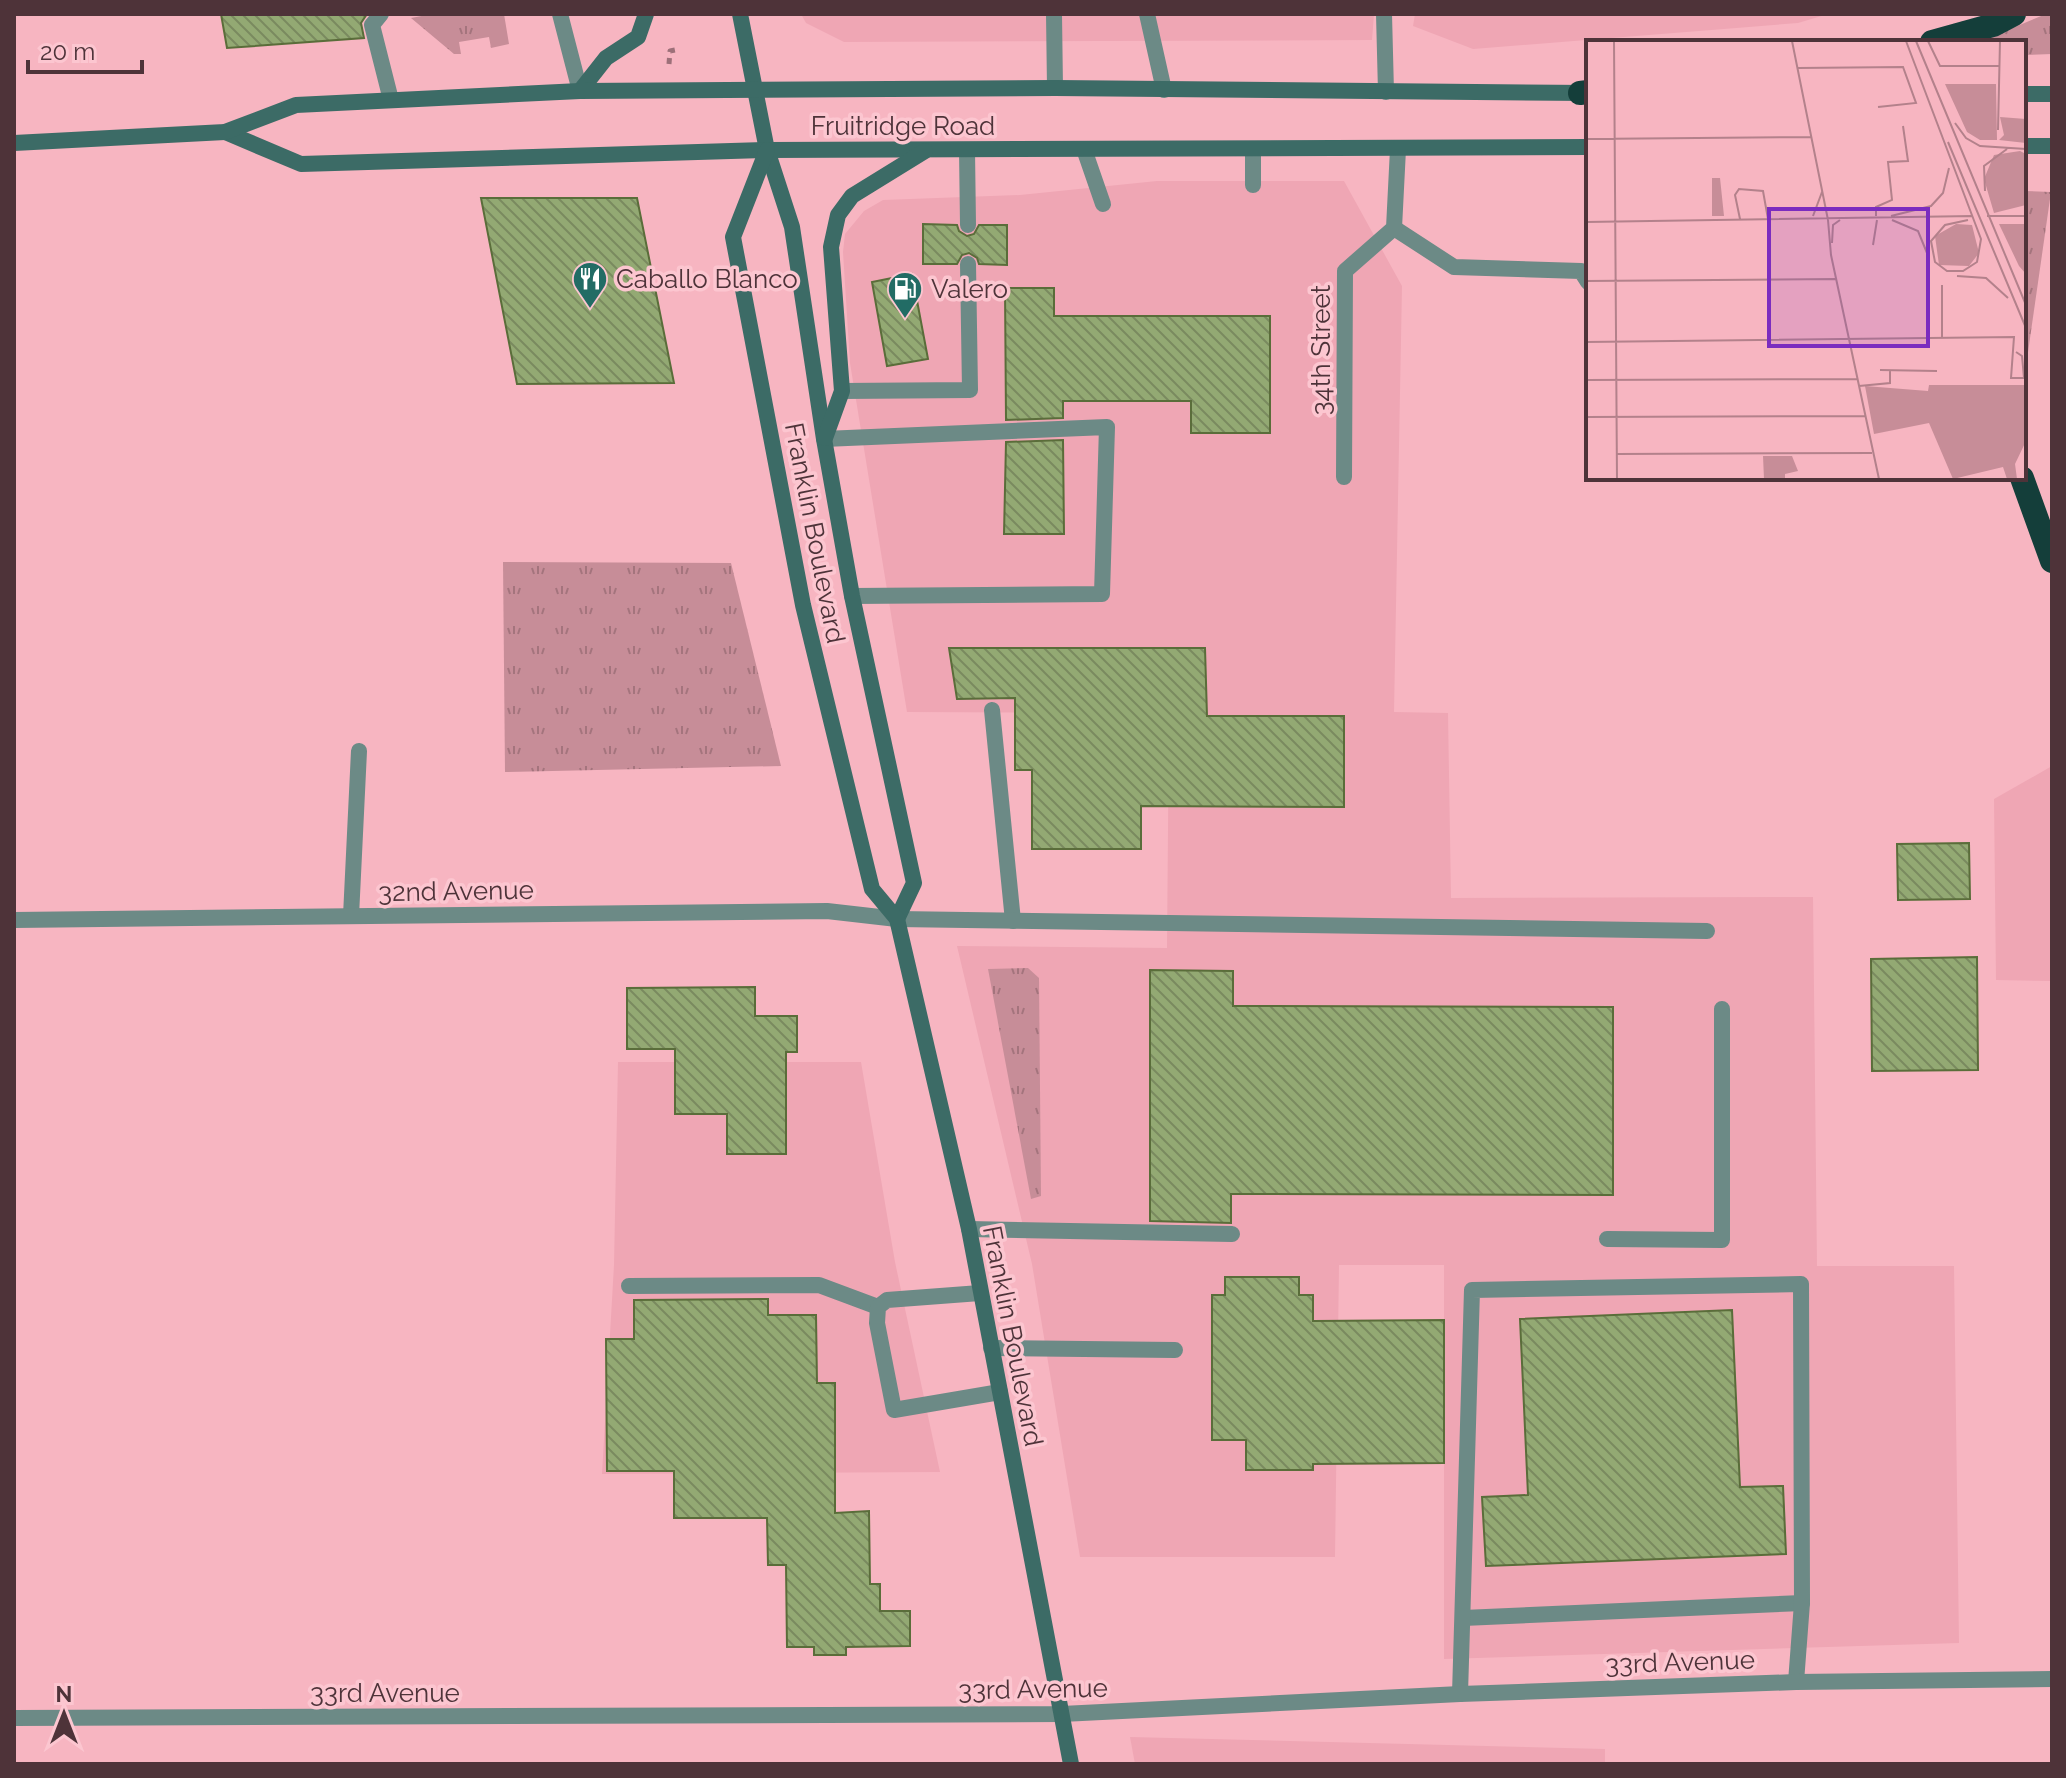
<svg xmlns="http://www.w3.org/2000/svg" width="2066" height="1778" font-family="Raleway,sans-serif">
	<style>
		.built { fill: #efa6b4 }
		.grass { fill: url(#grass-tufts) }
		.building { fill: url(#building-back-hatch); stroke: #5a6d3a; stroke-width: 2 }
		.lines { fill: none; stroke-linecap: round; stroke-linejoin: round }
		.path { stroke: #9d7079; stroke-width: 5; stroke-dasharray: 6 6; stroke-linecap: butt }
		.service { stroke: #6c8a86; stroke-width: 16 }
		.minor { stroke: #6c8a86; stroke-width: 16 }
		.secondary { stroke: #3c6b66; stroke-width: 16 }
		.motorway { stroke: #143e3a; stroke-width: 24 }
		.labels { text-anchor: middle; stroke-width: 7; stroke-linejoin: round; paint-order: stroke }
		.street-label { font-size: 26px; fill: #4e3339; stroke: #fcc6d0 }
		.poi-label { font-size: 26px; fill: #4e3339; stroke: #fcc6d0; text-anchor: start }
		.inset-road { fill: none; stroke: #b3818b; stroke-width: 2 }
		.view { fill: #7b2cbf; fill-opacity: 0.15; stroke: #7b2cbf; stroke-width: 4 }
		.inset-edge { fill: none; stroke: #4e3339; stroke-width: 4 }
	</style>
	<defs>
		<pattern id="grass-tufts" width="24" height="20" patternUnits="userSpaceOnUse" patternTransform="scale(2)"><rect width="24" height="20" fill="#c78d98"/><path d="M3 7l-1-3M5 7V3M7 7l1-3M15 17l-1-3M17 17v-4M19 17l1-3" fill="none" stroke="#a4747d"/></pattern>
		<pattern id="building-back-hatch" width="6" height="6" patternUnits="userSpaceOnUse" patternTransform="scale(2)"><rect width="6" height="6" fill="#93a973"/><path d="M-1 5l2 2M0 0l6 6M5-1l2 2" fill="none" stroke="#7a8a5f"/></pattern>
	</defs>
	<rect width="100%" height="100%" fill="#f7b5c1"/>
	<g class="built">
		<path d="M801,14H1374L1372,40L844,42L806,23Z"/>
		<path d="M1415,14H1828L1798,23L1473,49L1413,26Z"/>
		<path d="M1157,181H1344L1402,286L1394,712L1448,713L1451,898L1813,897L1817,1266H1954L1959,1643L1444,1659V1265H1339L1335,1557H1080L1032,1264L957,946L1167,948L1169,713L907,712L850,363L843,252L845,234L864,211L883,200L1020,195Z"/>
		<path d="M2052,766V981L1996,980L1994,799Z"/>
		<path d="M618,1062H861L895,1262L940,1472L602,1474L614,1265Z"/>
		<path d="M1130,1737L1605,1749V1764H1135Z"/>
	</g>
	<g class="grass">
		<path d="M432,14H504L509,44L491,48L489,37L459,42L461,54H454L411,18Z"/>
		<path d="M2046,14H2052V54L2024,55V42H1979Z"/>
		<path d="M2024,191L2051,192L2024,380Z"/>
		<path d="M503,562L731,563L781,766L505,772Z"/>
		<path d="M1028,968L1039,978L1041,1196L1031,1199L988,969Z"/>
	</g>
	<g class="building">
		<path d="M221,14H367L361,23L364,38L227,48Z"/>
		<path d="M481,198H637L674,383L517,384Z"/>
		<path d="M923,224L957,225L959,231L967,236L974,234L979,225H1007V265L979,264L977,258L969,253L962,255L957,264H923Z"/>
		<path d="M912,274L928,359L887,366L872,282Z"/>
		<path d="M1005,288H1054V316H1270V433H1191V401H1063V418L1006,420Z"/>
		<path d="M1063,440L1064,534H1004L1006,442Z"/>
		<path d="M949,648H1205L1207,716H1344V807L1141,806V849H1032V770H1015V698L957,699Z"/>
		<path d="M1969,843L1970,899L1898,900L1897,844Z"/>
		<path d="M1977,957L1978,1070L1872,1071L1871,959Z"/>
		<path d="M1150,970L1233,971V1006L1613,1007V1195L1231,1194V1223L1150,1221Z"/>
		<path d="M755,987V1016H797V1052H786V1154H727V1114H675V1049H627V988Z"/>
		<path d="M1225,1277H1299V1295H1313V1321L1444,1320V1463L1313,1464V1470H1246V1440H1212V1295H1225Z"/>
		<path d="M768,1299V1315H816L817,1383H835V1513L869,1511L870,1584H880V1611H910V1646L846,1647V1655H814V1647H787L786,1565H768L767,1518H674V1471H607L606,1339H634V1300Z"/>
		<path d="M1732,1310L1740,1487L1783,1486L1786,1554L1486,1566L1482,1497L1528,1495L1520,1319Z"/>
	</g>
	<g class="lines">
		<path class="path" d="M669,64L670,51L675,50"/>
		<g class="service">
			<path d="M381,14L372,25L391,100"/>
			<path d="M560,14L580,91"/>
			<path d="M1054,14L1055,88"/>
			<path d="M1147,14L1164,90"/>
			<path d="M967,150L968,225"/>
			<path d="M1085,152L1103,204"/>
			<path d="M1253,185V150"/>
			<path d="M1394,228L1454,267L1581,271L1588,282"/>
			<path d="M842,391L970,390L968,264"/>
			<path d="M824,439L1107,427L1102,594L852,596"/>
			<path d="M992,710L1013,921"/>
			<path d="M351,916L359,751"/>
			<path d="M897,919L1707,931"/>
			<path d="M969,1229L1232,1234"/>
			<path d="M1607,1239L1722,1240V1009"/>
			<path d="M629,1286L819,1285L878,1307"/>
			<path d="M980,1293L887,1300L878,1307L877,1323L894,1410L1000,1392"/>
			<path d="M991,1348L1175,1350"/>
			<path d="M1463,1618L1802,1603"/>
			<path d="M1460,1694L1472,1290L1801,1284L1802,1603L1796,1682"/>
		</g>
		<g class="minor">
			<path d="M1384,14L1386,92"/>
			<path d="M1344,477L1345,271L1394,228L1398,149"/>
			<path d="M14,920L827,911L897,919"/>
			<path d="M14,1718L1062,1714L1460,1694L1796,1682L2052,1679"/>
		</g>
		<g class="secondary">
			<path d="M740,14L767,150L792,227L824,439L852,596L914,883L897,919"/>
			<path d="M580,91L606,58L638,37L646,14"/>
			<path d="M2024,94H2052"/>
			<path d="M225,132L301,164L767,150L1588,147"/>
			<path d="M14,143L225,132L296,105L580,91L1055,88L1588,93"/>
			<path d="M2024,146H2052"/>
			<path d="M767,150L733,237L803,605L872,889L897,919L969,1229L1071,1764"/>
			<path d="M825,438L842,391L831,247L838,215L852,196L925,151"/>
		</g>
		<g class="motorway">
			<path d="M1932,42L1993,25L2014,14"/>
			<path d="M1580,93L1588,92"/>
			<path d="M2022,478L2052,561"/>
		</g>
	</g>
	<defs>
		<symbol id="restaurant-pin" viewBox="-11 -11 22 30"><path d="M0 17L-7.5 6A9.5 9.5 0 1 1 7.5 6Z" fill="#226c65" stroke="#fcc6d0"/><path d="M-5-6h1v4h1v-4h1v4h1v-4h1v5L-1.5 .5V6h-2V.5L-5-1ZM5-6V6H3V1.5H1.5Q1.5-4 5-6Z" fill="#fff"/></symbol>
		<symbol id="fuel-pin" viewBox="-11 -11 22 30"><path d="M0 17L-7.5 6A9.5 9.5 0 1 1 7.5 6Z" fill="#226c65" stroke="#fcc6d0"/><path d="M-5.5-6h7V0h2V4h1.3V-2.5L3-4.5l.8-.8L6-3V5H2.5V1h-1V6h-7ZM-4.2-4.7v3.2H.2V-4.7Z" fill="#fff"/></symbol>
	</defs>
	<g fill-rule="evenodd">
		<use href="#restaurant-pin" x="570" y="259" width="40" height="54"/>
		<use href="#fuel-pin" x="885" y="269" width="40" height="54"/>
	</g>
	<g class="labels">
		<g class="street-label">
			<text x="903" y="135">Fruitridge Road</text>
			<text transform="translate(1321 350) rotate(-90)" y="9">34th Street</text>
			<text transform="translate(815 533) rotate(79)" y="9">Franklin Boulevard</text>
			<text transform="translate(456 891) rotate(-1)" y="9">32nd Avenue</text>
			<text transform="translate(1013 1336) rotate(79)" y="9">Franklin Boulevard</text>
			<text transform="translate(1680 1662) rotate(-2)" y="9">33rd Avenue</text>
			<text transform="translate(1033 1689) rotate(-1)" y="9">33rd Avenue</text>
			<text x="385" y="1702">33rd Avenue</text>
		</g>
		<g class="poi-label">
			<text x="616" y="288">Caballo Blanco</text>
			<text x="931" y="298">Valero</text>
		</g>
	</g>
	<g transform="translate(1586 40)">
		<rect width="440" height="440" fill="#f7b5c1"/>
		<path d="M359,44H410L411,100H394L381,92ZM414,77L440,79V103L413,100L418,95ZM434,111L440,114V165L408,173L398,139L408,115ZM126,138H134L138,176H126ZM370,184L386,185L393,213L383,226L353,225L349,196ZM413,184H440V234L433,226ZM343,345H440V401L429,424L431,439H421L417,427L367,439L343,383L288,394L279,346L342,351ZM177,416H206L212,431L199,434V439H178Z" fill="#c78d98"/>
		<path class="inset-road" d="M28,1L31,439M206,1L242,180M320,1L395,199L391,222L377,231H361L349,222L345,201L359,185L382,180M330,1L440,265M342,1L354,26H413M212,28L317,27L330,63L292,67M369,83L380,98L394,106L440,109M412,90L414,1M0,99L225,97M362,102L440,288M399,151L398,126L421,109M227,176L236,152M290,176V167L306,160L302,122L322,121L317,86M305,176L345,166L357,153L363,128M401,176H440M154,179L149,155L153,149L177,151L182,179M242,180L245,215L293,439M306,180L332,191L341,213M0,182L387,176M246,203L247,185L254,180M287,205L291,180M371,236L400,238L422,258M0,241L251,239M356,298V245M0,302L428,297L425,338H438L436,316L430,312M294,330L351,331M0,340L271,339M273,346L304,343V330M0,377L279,376M31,414L286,413"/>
		<path class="view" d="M183,169H342V306H183Z"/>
		<rect width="440" height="440" class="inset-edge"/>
	</g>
	<rect width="2066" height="1778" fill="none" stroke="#4e3339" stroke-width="32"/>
	<g transform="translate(64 1714)" stroke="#fcc6d0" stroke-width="6" paint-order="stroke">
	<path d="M0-6L14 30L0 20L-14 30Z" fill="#4e3339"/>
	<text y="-12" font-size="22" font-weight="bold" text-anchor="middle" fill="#4e3339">N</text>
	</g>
	<path d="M28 60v12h114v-12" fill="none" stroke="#4e3339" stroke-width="4"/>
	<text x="40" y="60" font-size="24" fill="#4e3339" stroke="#fcc6d0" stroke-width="6" paint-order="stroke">20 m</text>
</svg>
